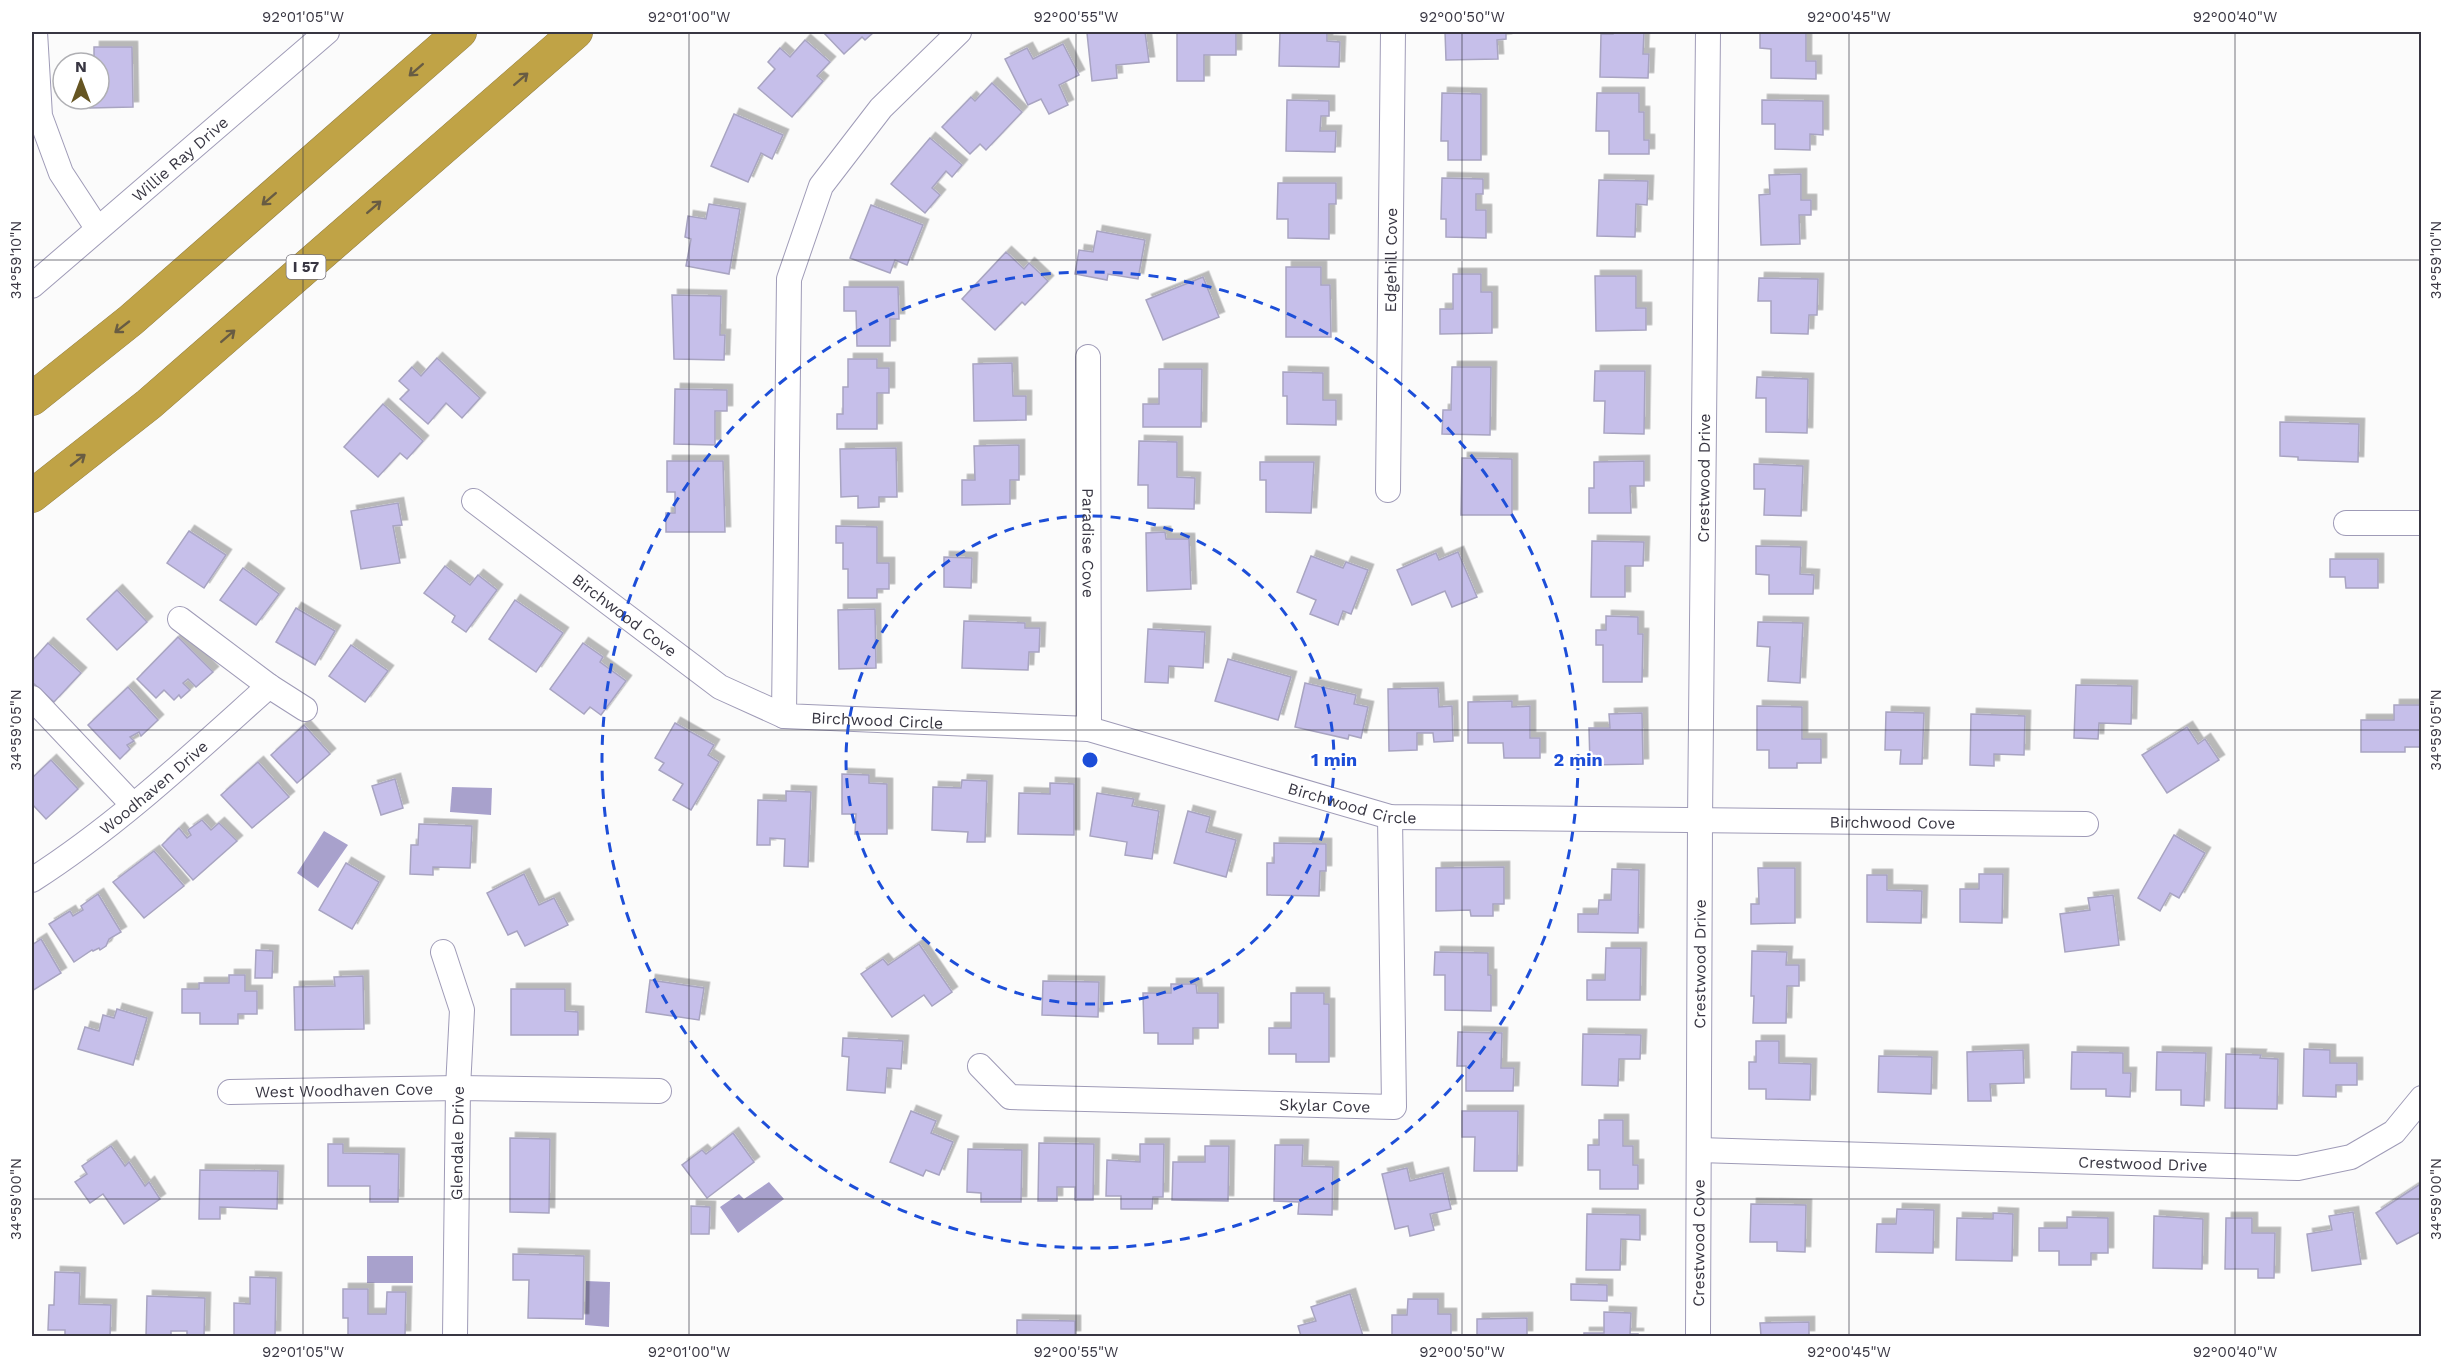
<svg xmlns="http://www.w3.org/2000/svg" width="2453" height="1368" font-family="'Work Sans',sans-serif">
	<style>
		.water { fill: #a8a1cc }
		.building { fill: #c6bfea; stroke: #a8a4c1; stroke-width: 1.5; filter: url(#shadow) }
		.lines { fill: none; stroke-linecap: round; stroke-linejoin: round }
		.minor-casing { stroke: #9f9bb7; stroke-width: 26 }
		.highway-casing { stroke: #907d45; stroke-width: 34 }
		.minor { stroke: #fff; stroke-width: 24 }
		.highway { stroke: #c0a346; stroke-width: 33 }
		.oneway { stroke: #685c43 }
		.ticks { fill: none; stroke: #383642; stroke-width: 1.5; stroke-opacity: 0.45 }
		.ring { fill: none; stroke: #1d4ed8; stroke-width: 3; stroke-dasharray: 10 8 }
		.labels { text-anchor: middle; stroke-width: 4.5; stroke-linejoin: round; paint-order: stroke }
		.shield { fill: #fff; stroke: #74727b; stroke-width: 1.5 }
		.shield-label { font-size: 15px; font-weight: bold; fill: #383642 }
		.street-label { font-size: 16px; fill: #383642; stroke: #fff }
		.centre { fill: #1d4ed8; stroke: #fff; stroke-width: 3 }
		.ring-label { font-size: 18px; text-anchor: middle; font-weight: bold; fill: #1d4ed8; stroke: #fff; stroke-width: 4.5; stroke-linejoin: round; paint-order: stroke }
		.neatline { fill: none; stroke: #383642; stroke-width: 2 }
		.ticks-label { font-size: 15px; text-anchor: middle; fill: #383642 }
	</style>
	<defs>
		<filter id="shadow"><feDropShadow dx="5.5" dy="-5.5" stdDeviation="0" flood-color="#0004"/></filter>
	</defs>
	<rect width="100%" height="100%" fill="#fbfbfb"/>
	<g class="water">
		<path d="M452,787L492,788L491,815L450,812Z"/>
		<path d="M324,831L348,845L318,888L297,873Z"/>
		<path d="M769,1182L784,1199L738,1233L720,1207L739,1194L744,1199Z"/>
		<rect x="367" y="1256" width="46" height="27"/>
		<path d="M586,1281L610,1282L609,1327L585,1325Z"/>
	</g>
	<g class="building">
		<path d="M823,32H874L865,40L862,37L844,54Z"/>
		<path d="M1102,32H1145L1149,62L1116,65L1117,78L1092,81L1087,33Z"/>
		<path d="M1177,32H1236V55H1204V81H1177Z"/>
		<path d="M1280,32H1327V41L1340,42L1339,67L1279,66Z"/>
		<path d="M1445,32H1506V39L1497,40L1498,59L1446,60Z"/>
		<path d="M1613,32H1644L1643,54H1649L1648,78L1600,77L1601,34H1613Z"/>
		<path d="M1760,32H1806V61H1816V79L1771,78V49L1760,48Z"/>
		<path d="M805,40L830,62L817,76L823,81L792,117L758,88L775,69L768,62L780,48L790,57Z"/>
		<path d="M1063,44L1079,75L1059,85L1068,105L1049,114L1041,99L1028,105L1005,59L1027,48L1033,59Z"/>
		<path d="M94,47H132L133,107L90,108L89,99H99V63H94Z"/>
		<path d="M992,83L1022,112L986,150L980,144L970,154L942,127L971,97L975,101Z"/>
		<path d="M1442,93L1481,94V160H1448V141H1441Z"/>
		<path d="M1597,93H1639V112H1644V140H1649V154H1609V131H1596Z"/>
		<path d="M1287,100L1329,101V116H1321L1320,131H1336L1335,152L1286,151Z"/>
		<path d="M1762,100L1823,101V135L1810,134V150L1775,149V124H1762Z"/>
		<path d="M734,114L783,135L772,159L761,153L748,182L711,166Z"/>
		<path d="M930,138L962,165L952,177L946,171L932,188L940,195L925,213L891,184Z"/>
		<path d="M1801,174V200H1811V215H1799L1800,244L1761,245L1759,195L1770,194L1769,175Z"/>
		<path d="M1442,178L1483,179V194H1476V210H1486V238L1446,237V219H1441Z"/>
		<path d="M1599,180L1648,181L1647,205L1636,204L1635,237L1597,236Z"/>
		<path d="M1278,183H1336V204H1329V239L1288,238V219H1277Z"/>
		<path d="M709,204L740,209L729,274L686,266L691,239L685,237L688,216L706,219Z"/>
		<path d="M871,205L923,225L907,265L895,260L890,273L850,258Z"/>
		<path d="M1097,231L1145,240L1138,279L1108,274L1107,280L1075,274L1079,250L1093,252Z"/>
		<path d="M1006,252L1024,269L1029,263L1048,281L1025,305L1022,302L995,330L962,299Z"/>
		<path d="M1286,267H1321V285H1330L1331,337H1286Z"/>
		<path d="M1453,274H1481V292H1492V333L1440,334V309H1453Z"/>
		<path d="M1595,276H1636V308H1646V330L1596,331Z"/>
		<path d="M1203,277L1219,317L1163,340L1146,300Z"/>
		<path d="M1759,278L1818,279L1817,315H1809L1808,334L1771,333V301H1758Z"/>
		<path d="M844,287H898L899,319H890V346H857L856,311H844Z"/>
		<path d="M672,295L721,296L720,335H725L724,360L674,359Z"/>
		<path d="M437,358L480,398L462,418L446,403L428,424L400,399L409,390L399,381L412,367L421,376Z"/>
		<path d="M848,359H877V368H889V393H877V429H837V414H843V387H848Z"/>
		<path d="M1012,363L1013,396H1026V420L974,421L973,364Z"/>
		<path d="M1452,367H1491L1490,435L1442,434L1443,410H1451Z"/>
		<path d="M1159,369H1202L1201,427H1143V404H1159Z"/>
		<path d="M1595,371H1645L1644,434L1604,433L1605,401H1594Z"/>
		<path d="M1283,372L1323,373V400H1336V425L1287,424V396H1283Z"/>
		<path d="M1757,377L1808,379L1807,433L1766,432V398H1756Z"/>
		<path d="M675,389L727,390V411H715V445L674,444Z"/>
		<path d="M383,404L423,441L407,459L400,453L378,477L344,447Z"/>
		<path d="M2280,422L2359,424L2358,462L2298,460V457L2280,456Z"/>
		<path d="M1139,441L1177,442V477L1195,478L1194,509L1148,508V485H1138Z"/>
		<path d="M1019,445V480H1010V504L962,505V480H975L974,446Z"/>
		<path d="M896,448L897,497H879V507L858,508V496L841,497L840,449Z"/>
		<path d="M1462,458L1512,459V515H1461Z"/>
		<path d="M667,461H723L725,532H666V513H675V492H667Z"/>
		<path d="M1644,461V486H1630L1631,513H1589V488H1594V462Z"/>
		<path d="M1260,462H1314L1311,513L1266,512V480H1260Z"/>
		<path d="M1754,464L1803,466L1801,516L1764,515L1765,489H1754Z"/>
		<path d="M398,503L402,525L393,526L400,563L361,569L351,511Z"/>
		<path d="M836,526L877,527V563H889V589H877V598H848V569H843V543H836Z"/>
		<path d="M189,531L226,555L204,588L167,563Z"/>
		<path d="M1165,532L1166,539H1189L1191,589L1147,591L1146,533Z"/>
		<path d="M1592,541L1644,542L1643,566H1625V597H1591Z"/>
		<path d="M1756,546L1801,547L1800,574L1814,575L1813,594H1769V575L1756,574Z"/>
		<path d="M1458,552L1477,597L1452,607L1445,591L1412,605L1397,570L1436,553L1439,560Z"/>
		<path d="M1311,556L1343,568L1346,562L1368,570L1351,614L1343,611L1338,625L1310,614L1316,600L1297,592Z"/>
		<path d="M944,557L972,558L971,588L944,587Z"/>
		<path d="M2330,559H2378V588H2346L2345,577H2330Z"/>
		<path d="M445,566L470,585L478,575L497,590L466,632L452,622L455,616L424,593Z"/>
		<path d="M243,568L279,594L256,625L220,600Z"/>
		<path d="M117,590L147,622L117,650L87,619Z"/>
		<path d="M515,600L563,633L536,672L489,639Z"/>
		<path d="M296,608L335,631L315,665L276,642Z"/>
		<path d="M875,609L876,668L839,669L838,610Z"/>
		<path d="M1606,616L1638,617V634H1643L1642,682H1603V645H1596V630H1606Z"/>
		<path d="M964,621L1025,623V628H1040L1039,652H1029L1028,670L962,668Z"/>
		<path d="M1758,622L1803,623L1800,683L1768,681L1770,647L1757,646Z"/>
		<path d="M1148,629L1205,632L1203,668L1169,666L1168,683L1145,682Z"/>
		<path d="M178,637L213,672L196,687L188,679L183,683L190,690L181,698L179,695L174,700L164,690L156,698L137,679Z"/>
		<path d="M48,643L81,673L54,702L32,682V661Z"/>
		<path d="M583,643L603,657L600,662L626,681L601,715L590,707L584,714L550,689Z"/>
		<path d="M351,645L388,671L365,702L329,676Z"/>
		<path d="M1228,659L1291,677L1278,720L1215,701Z"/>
		<path d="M1305,683L1356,695L1354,704L1368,707L1361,738L1349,735L1348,739L1295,727Z"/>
		<path d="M2076,685L2132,686L2131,724L2099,723L2098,739L2074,738Z"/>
		<path d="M128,687L158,720L141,736L139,732L130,737L134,741L127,745L130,749L120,759L88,725Z"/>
		<path d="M1438,688L1439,707L1452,706L1453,741L1434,742L1433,733H1417V750L1389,751L1388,689Z"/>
		<path d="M1512,701V707L1530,706V738H1540V758H1504L1503,743H1468V702Z"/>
		<path d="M2394,705H2422V747H2405V752H2361V720H2394Z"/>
		<path d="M1757,706L1802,707V739H1821V763H1797V768H1769V750H1757Z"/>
		<path d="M1886,712L1924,713L1922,764H1900L1901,750H1885Z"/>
		<path d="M1642,713L1643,764L1590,765L1589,728H1610L1609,714Z"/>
		<path d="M1971,714L2025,716L2024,755L1994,754V766L1970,765Z"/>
		<path d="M675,723L714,745L708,755L719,762L691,810L673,800L683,784L659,770L664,763L655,758Z"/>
		<path d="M304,725L330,754L297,783L271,755Z"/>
		<path d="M2187,727L2198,744L2205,739L2219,760L2167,793L2142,755Z"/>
		<path d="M51,760L78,789L46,819L32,804V778Z"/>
		<path d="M258,762L289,797L252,828L221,795Z"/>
		<path d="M842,774L869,775V783L887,784V834H855L856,814H842Z"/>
		<path d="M395,779L403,808L381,815L372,786Z"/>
		<path d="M962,780L987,781L985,842H967L968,832L932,830L933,787L961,788Z"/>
		<path d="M1050,783L1074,784V835L1018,834L1019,793L1050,794Z"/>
		<path d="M786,791L811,792L808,867L784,866L785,839L770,838V845H757L758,800L786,801Z"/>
		<path d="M1097,793L1134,799L1132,806L1159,811L1152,859L1125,855L1127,842L1090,836Z"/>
		<path d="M1188,811L1210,817L1206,832L1236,840L1226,877L1174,863Z"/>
		<path d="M202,820L211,830L219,823L237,841L193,880L162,845L179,828L187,838L191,835L188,830Z"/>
		<path d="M419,824L472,826L470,868L433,867V875L410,874L411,845H418Z"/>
		<path d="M2174,835L2205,853L2179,898L2170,893L2160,911L2138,898Z"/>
		<path d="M1274,843L1326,844V871H1320L1319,896L1267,895V863H1274Z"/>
		<path d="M154,851L184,886L144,918L113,882Z"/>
		<path d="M346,863L379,882L352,929L319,910Z"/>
		<path d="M1504,867V904H1493V916H1471L1470,910L1436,911V868Z"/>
		<path d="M1758,868H1795V923L1751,924V904H1759Z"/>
		<path d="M1612,869L1639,870L1638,933L1578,932V914H1598L1599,900H1611Z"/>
		<path d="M524,874L539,905L554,898L568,925L525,946L517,931L508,935L487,893Z"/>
		<path d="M1979,874H2003L2002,923L1960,922V889H1979Z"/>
		<path d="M1867,875H1887V890L1922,891L1921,923L1867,922Z"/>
		<path d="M98,894L121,932L109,939L106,946L100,950L99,948L93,951L92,950L74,962L49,924L70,911L73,916L83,910L81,906Z"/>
		<path d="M2113,895L2119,945L2065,952L2060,914L2090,910L2088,898Z"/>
		<path d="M41,939L61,973L32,991V945Z"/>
		<path d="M919,944L952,992L932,1006L924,995L892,1017L861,974L883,959L888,965Z"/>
		<path d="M1606,948H1641L1640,1000H1587V980H1605Z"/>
		<path d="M256,950L273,951L272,978H255Z"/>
		<path d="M1752,951L1787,952L1786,965H1799V986H1787L1786,1023H1753L1754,996H1751Z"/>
		<path d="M1435,952L1488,953V975H1491V1011L1445,1010V975H1434Z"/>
		<path d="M229,975H245V991H257V1014H238V1024H200V1013H182V989H199V983H229Z"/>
		<path d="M363,976L364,1029L295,1030L294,987L335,986L334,977Z"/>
		<path d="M650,980L704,988L699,1020L646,1012Z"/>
		<path d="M1043,981L1099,982L1098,1017L1042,1015Z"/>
		<path d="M1171,984H1196L1197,993H1218V1028H1193V1044H1158V1033H1144L1143,993H1171Z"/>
		<path d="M511,989H565V1011L578,1012V1035H511Z"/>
		<path d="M1291,993H1324V1004H1329V1062H1296V1054H1269V1028H1291Z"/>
		<path d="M117,1009L147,1018L133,1065L78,1049L85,1027L99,1031L103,1015L114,1018Z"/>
		<path d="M1458,1032L1502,1033L1501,1068H1514L1513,1091H1466V1066H1457Z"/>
		<path d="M1583,1034L1641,1035L1640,1059H1619L1618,1086L1582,1085Z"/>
		<path d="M843,1038L903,1041L901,1069L887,1068L885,1093L847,1090L849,1057L842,1056Z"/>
		<path d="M1756,1041H1779V1063L1811,1064L1810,1100L1766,1099V1089H1749V1062H1756Z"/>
		<path d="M2304,1049L2330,1050V1063H2357V1085H2336V1097L2303,1096Z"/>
		<path d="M2023,1050L2024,1083L1990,1084L1991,1101H1968L1967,1052Z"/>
		<path d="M2072,1052L2123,1053V1073H2131L2130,1097L2106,1096V1089H2071Z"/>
		<path d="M2157,1052L2206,1053L2204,1106L2181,1105V1090H2156Z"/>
		<path d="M2226,1054L2261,1055L2260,1058L2278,1059L2277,1109L2225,1108Z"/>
		<path d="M1879,1056L1932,1057L1931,1094L1878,1092Z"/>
		<path d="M911,1111L936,1121L931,1133L953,1142L939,1175L926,1170L923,1176L890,1162Z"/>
		<path d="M1462,1111H1518L1517,1171H1474L1475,1137H1462Z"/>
		<path d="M1599,1120H1623V1146H1633V1165H1638V1189H1600V1170H1588V1145H1599Z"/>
		<path d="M733,1133L754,1162L707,1198L682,1165L702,1150L706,1154Z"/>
		<path d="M510,1138L550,1139L549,1213L510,1212Z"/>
		<path d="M1039,1143L1094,1144L1093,1200H1075V1187H1057V1201H1038Z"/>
		<path d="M328,1144H343V1153L399,1154L398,1202H370V1186H328Z"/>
		<path d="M1140,1144H1164L1163,1197H1153L1152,1209H1121V1196H1106L1107,1160L1140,1162Z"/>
		<path d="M1275,1145H1303L1302,1166L1333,1167L1332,1215L1298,1214L1299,1202L1274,1201Z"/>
		<path d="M111,1146L125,1166L129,1162L145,1186L149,1182L160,1199L124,1224L103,1194L90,1203L75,1182L87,1174L82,1166Z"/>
		<path d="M1205,1146H1229L1228,1201L1172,1200L1173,1162H1205Z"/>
		<path d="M968,1149L1022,1150L1021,1202H981V1193L967,1192Z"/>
		<path d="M1407,1168L1410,1181L1443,1173L1451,1209L1430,1214L1434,1230L1410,1236L1408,1226L1395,1229L1382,1174Z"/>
		<path d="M200,1170L278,1171L277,1209L220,1207V1219H199Z"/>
		<path d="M2422,1183V1231L2397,1244L2376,1213Z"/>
		<path d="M1751,1204L1806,1205L1805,1252L1777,1251V1242H1750Z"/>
		<path d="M691,1206L710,1207L709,1234H691Z"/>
		<path d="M1897,1209L1934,1210L1933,1253L1876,1252L1877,1224H1896Z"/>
		<path d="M2353,1212L2361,1264L2312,1271L2307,1234L2332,1230L2329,1216Z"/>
		<path d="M1993,1213L2013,1214L2012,1261L1956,1260L1957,1218L1993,1219Z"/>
		<path d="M1587,1214L1640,1215V1240L1621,1239L1620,1270H1586Z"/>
		<path d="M2154,1216L2203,1219L2202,1269L2153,1268Z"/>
		<path d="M2067,1217L2108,1218V1253H2091V1265H2059V1251H2039V1228H2067Z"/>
		<path d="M2226,1218H2252V1233H2275L2274,1278H2258V1269H2225Z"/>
		<path d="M513,1254L584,1256L583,1319L528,1318L529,1280H513Z"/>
		<path d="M55,1272L80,1273L79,1304L111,1305L110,1336H65V1330H48L49,1305H54Z"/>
		<path d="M250,1277L276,1278L275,1336H234V1303L250,1304Z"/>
		<path d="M1571,1284L1607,1285V1301L1571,1300Z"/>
		<path d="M343,1289H368V1314H386L387,1292H406L405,1336H348V1318H343Z"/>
		<path d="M1350,1294L1363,1336H1301L1298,1326L1316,1321L1311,1307Z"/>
		<path d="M147,1296L205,1298L204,1336H187V1331H171V1336H146Z"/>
		<path d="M1408,1299H1438V1314H1451V1336H1392V1315H1407Z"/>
		<path d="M1604,1312L1631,1313L1630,1334H1638V1336H1584V1333H1604Z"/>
		<path d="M1527,1318V1336H1477V1319Z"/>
		<path d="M1017,1320L1075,1321V1336H1017Z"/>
		<path d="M1809,1322V1336H1761L1760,1323Z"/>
	</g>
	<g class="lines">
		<defs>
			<g id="minor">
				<path d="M35,32L40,116L61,173L97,228"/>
				<path id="s1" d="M959,32L881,108L821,186L789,279L784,716L1089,729L1390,817L2086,824"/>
				<path id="s2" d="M32,286L327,32"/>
				<path id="s3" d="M1088,357L1089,729"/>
				<path id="s4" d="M1388,490L1393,32"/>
				<path id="s5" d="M474,501L720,687L784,716"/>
				<path d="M2346,523H2422"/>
				<path d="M180,619L269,686L305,709"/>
				<path d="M32,698L133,805"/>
				<path id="s6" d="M32,880C118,825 193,754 269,686"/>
				<path d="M443,952L462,1010L458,1088L455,1336"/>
				<path id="s7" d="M980,1066L1010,1097L1394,1107L1390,817"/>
				<path id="s8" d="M230,1092L458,1088L659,1091"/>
				<path id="s9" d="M1699,1150L2298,1168L2351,1157L2394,1132L2422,1098"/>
				<path id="s10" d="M1698,1336L1700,820L1708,32"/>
			</g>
			<g id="highway">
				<path d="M32,399L131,320L460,32"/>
				<path d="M32,496L149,404L576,32"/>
			</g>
		</defs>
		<use href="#minor" class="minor-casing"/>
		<use href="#highway" class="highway-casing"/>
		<use href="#minor" class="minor"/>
		<use href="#highway" class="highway"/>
	</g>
	<defs><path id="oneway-shaft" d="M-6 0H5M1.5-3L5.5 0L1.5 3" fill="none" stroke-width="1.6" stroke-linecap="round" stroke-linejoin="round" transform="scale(1.5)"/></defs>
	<g class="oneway">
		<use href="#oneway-shaft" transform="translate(416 70) rotate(139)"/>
		<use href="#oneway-shaft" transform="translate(521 79) rotate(-41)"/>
		<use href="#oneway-shaft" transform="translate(269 199) rotate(139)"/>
		<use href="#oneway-shaft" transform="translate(374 207) rotate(-41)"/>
		<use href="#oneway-shaft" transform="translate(122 327) rotate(142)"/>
		<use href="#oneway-shaft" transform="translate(228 336) rotate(-41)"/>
		<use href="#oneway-shaft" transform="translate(78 460) rotate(-38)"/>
	</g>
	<path class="ticks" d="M303,32V1336M689,32V1336M1076,32V1336M1462,32V1336M1849,32V1336M2235,32V1336M32,260H2422M32,730H2422M32,1199H2422"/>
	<g class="ring">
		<circle cx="1090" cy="760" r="244"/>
		<circle cx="1090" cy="760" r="488"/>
	</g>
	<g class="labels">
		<rect class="shield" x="286.5" y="255" width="39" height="24" rx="4.5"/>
		<g class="shield-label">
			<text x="306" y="272">I 57</text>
		</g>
		<g class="street-label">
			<text dy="6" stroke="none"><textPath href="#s2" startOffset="195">Willie Ray Drive</textPath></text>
			<text dy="6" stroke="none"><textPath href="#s4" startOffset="230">Edgehill Cove</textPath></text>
			<text dy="6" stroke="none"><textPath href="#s10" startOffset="858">Crestwood Drive</textPath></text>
			<text dy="6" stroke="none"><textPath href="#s3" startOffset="186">Paradise Cove</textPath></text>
			<text dy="6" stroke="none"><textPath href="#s5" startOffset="189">Birchwood Cove</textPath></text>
			<text dy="6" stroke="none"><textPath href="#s1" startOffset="836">Birchwood Circle</textPath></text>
			<text dy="6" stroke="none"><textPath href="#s6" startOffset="153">Woodhaven Drive</textPath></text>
			<text dy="6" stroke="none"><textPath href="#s1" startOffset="1322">Birchwood Circle</textPath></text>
			<text dy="6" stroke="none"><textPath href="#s1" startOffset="1864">Birchwood Cove</textPath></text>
			<text dy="6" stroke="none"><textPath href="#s10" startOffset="372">Crestwood Drive</textPath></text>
			<text dy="6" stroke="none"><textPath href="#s8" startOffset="114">West Woodhaven Cove</textPath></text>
			<text dy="6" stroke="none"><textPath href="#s7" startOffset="358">Skylar Cove</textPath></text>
			<text transform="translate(457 1143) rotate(-89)" y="6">Glendale Drive</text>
			<text dy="6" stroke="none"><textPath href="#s9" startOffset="444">Crestwood Drive</textPath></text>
			<text dy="6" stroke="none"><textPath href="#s10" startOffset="93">Crestwood Cove</textPath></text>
		</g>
	</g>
	<circle cx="1090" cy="760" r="9" class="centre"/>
	<g class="ring-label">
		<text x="1334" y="766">1 min</text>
		<text x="1578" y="766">2 min</text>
	</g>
	<rect width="2453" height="1368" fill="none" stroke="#ffffff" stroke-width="66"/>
	<g transform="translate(81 81)"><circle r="28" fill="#ffffff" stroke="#afafb3" stroke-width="1.5"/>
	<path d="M0-4.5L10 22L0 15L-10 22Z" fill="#655522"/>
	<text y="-9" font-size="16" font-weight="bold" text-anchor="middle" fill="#383642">N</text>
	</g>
	<rect x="33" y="33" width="2387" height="1302" class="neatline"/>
	<g class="ticks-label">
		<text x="303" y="22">92°01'05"W</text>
		<text x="689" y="22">92°01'00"W</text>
		<text x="1076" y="22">92°00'55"W</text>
		<text x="1462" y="22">92°00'50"W</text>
		<text x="1849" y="22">92°00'45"W</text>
		<text x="2235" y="22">92°00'40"W</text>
		<text transform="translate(16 260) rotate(-90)" y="5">34°59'10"N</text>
		<text transform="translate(2436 260) rotate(-90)" y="5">34°59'10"N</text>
		<text transform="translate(16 730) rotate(-90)" y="5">34°59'05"N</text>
		<text transform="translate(2436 730) rotate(-90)" y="5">34°59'05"N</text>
		<text transform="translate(16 1199) rotate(-90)" y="5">34°59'00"N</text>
		<text transform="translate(2436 1199) rotate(-90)" y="5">34°59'00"N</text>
		<text x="303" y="1357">92°01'05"W</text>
		<text x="689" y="1357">92°01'00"W</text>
		<text x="1076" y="1357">92°00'55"W</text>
		<text x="1462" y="1357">92°00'50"W</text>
		<text x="1849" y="1357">92°00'45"W</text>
		<text x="2235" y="1357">92°00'40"W</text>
	</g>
</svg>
